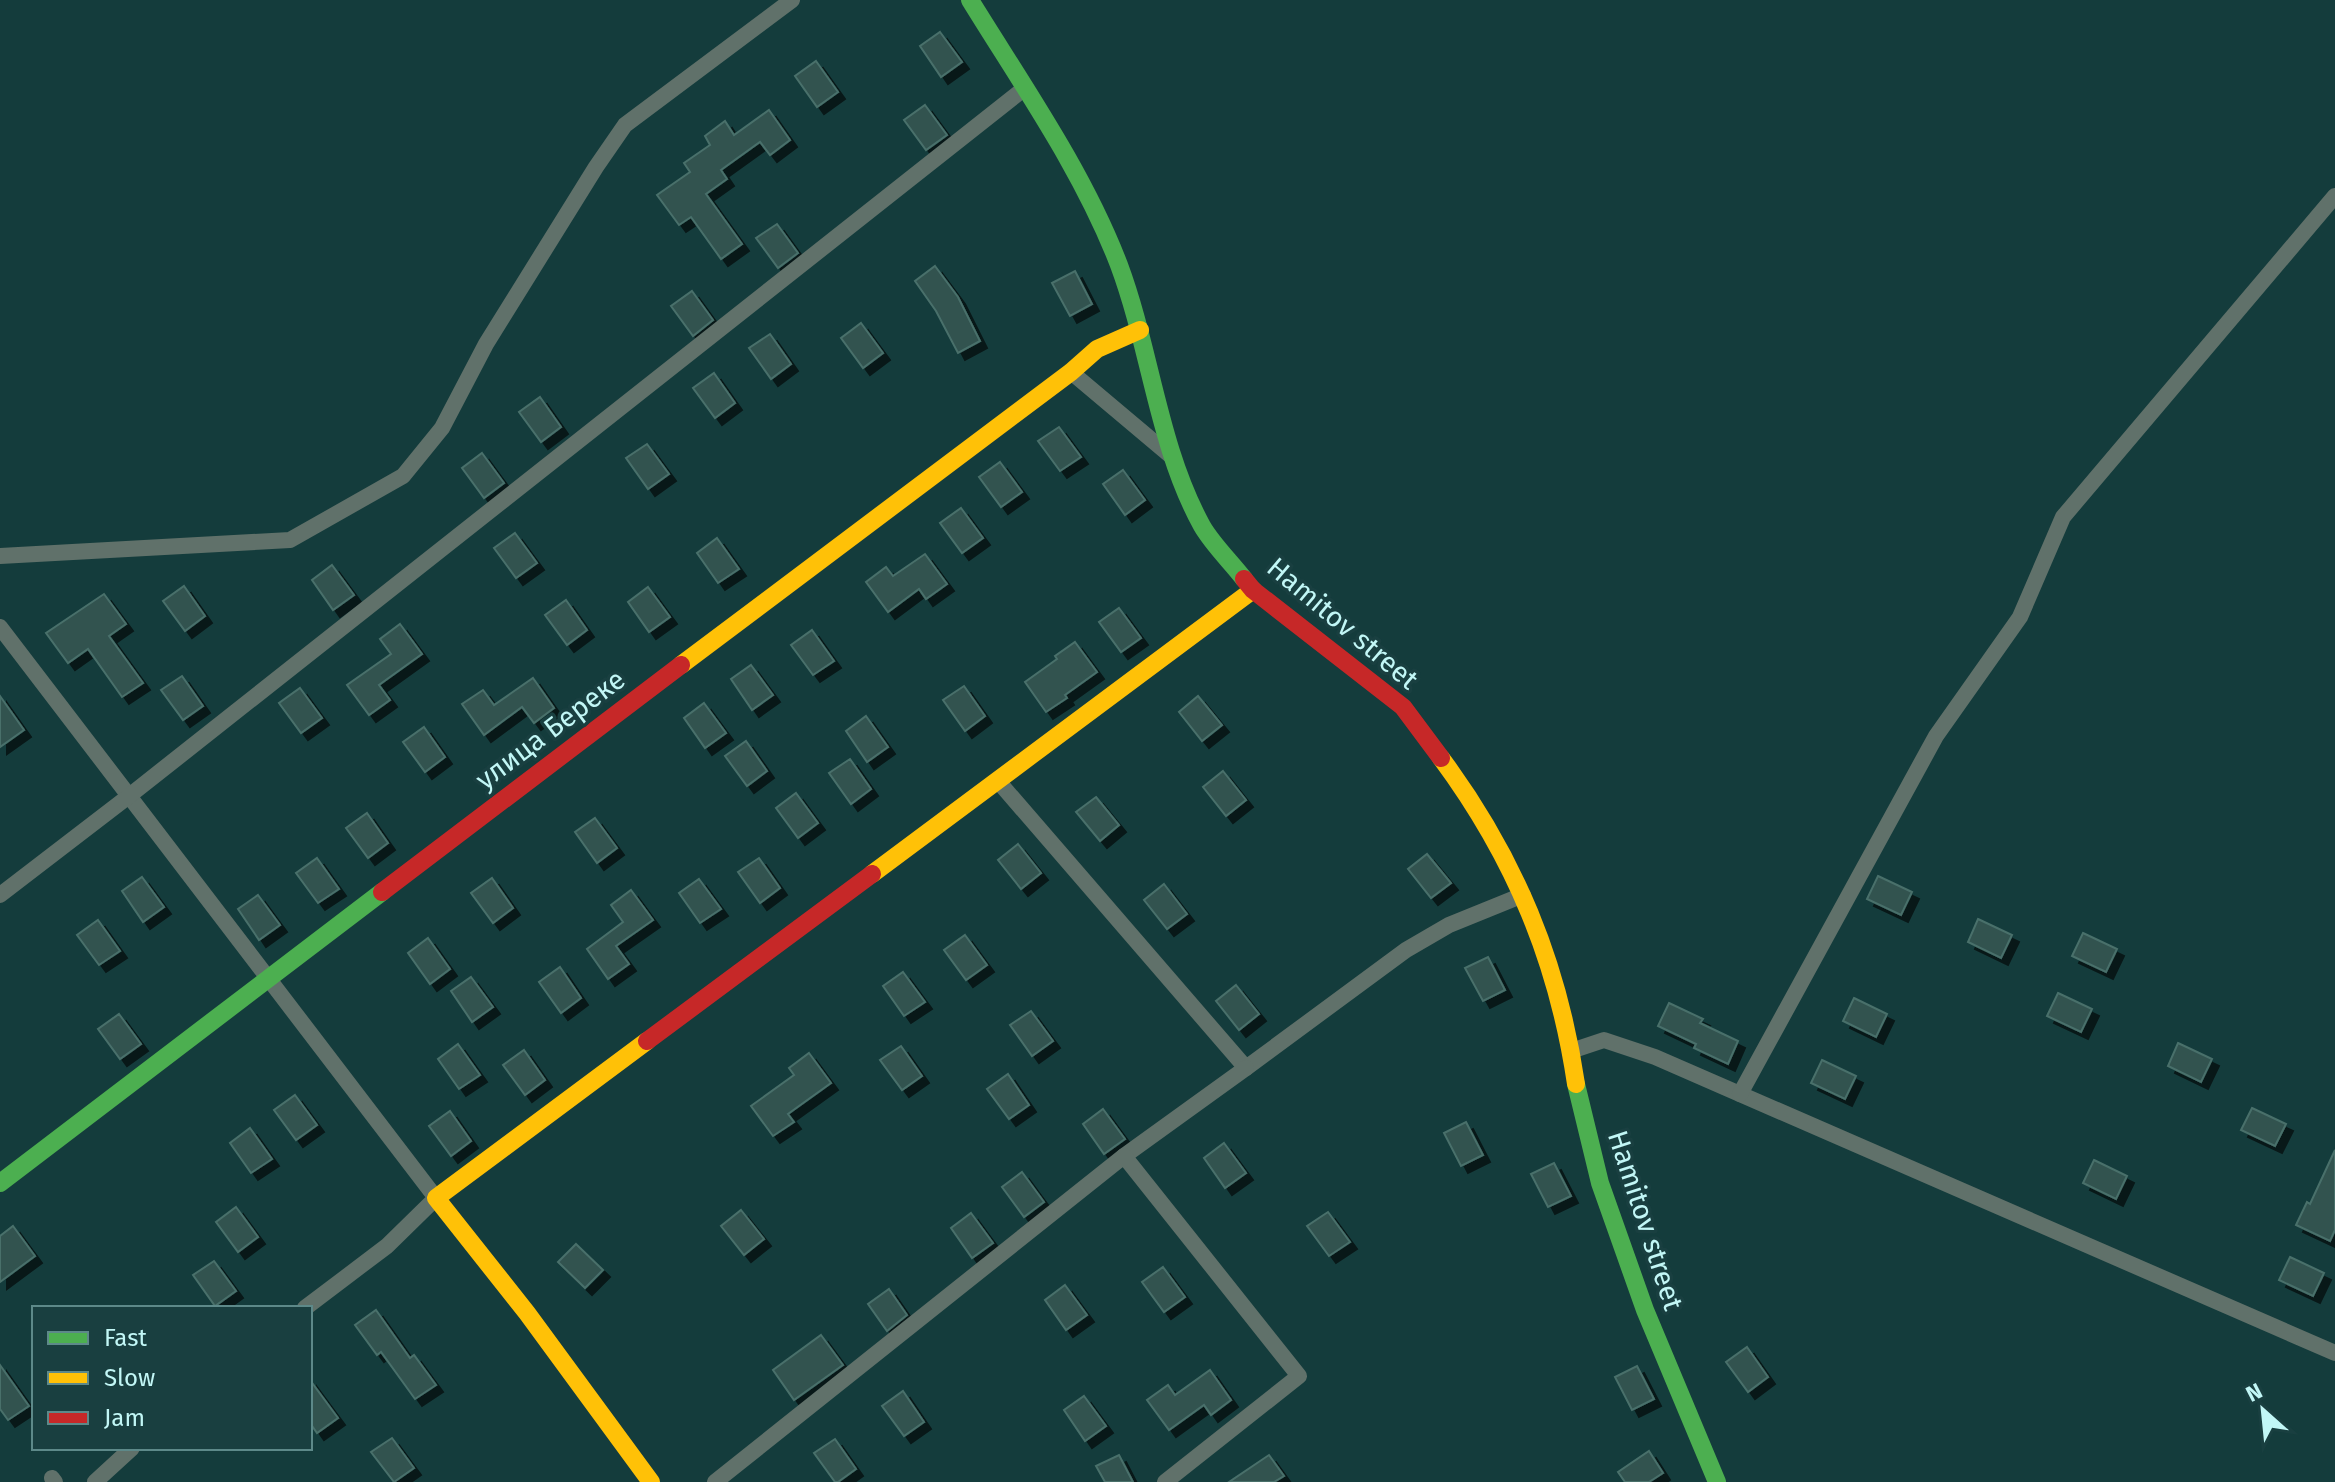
<svg xmlns="http://www.w3.org/2000/svg" width="2335" height="1482" font-family="'Fira Sans',sans-serif">
	<style>
		.building { fill: #325350; stroke: #49706b; stroke-width: 2; filter: url(#shadow) }
		.lines { fill: none; stroke-linecap: round; stroke-linejoin: round }
		.street { stroke: #60716a; stroke-width: 16 }
		.fast { stroke: #4caf50; stroke-width: 18 }
		.slow { stroke: #ffc107; stroke-width: 18 }
		.jam { stroke: #c62828; stroke-width: 18 }
		.labels { text-anchor: middle; stroke-width: 7; stroke-linejoin: round; paint-order: stroke }
		.street-label { font-size: 28px; fill: #c2f7f6; stroke: #193f40 }
	</style>
	<defs>
		<filter id="shadow"><feDropShadow dx="7" dy="7" stdDeviation="0" flood-color="#0009"/></filter>
	</defs>
	<rect width="100%" height="100%" fill="#143c3c"/>
	<g class="building">
		<path d="M940,32L962,62L941,77L920,46Z"/>
		<path d="M816,61L838,92L817,107L795,76Z"/>
		<path d="M925,105L947,135L926,150L904,120Z"/>
		<path d="M769,110L790,140L770,155L760,142L721,170L727,179L706,194L742,244L721,259L691,217L679,225L657,195L690,172L684,163L710,145L705,136L725,121L734,135Z"/>
		<path d="M777,224L798,253L778,268L756,238Z"/>
		<path d="M935,266L958,297L980,341L958,353L936,311L915,281Z"/>
		<path d="M1075,271L1092,304L1070,316L1052,283Z"/>
		<path d="M692,291L713,320L693,336L671,306Z"/>
		<path d="M861,323L883,353L863,368L841,338Z"/>
		<path d="M770,334L791,364L771,379L749,348Z"/>
		<path d="M714,373L735,403L715,418L693,388Z"/>
		<path d="M540,397L561,427L541,442L519,412Z"/>
		<path d="M1059,427L1081,457L1060,471L1038,441Z"/>
		<path d="M647,444L669,474L648,489L626,458Z"/>
		<path d="M482,453L504,483L484,498L462,468Z"/>
		<path d="M1000,462L1022,492L1001,507L979,477Z"/>
		<path d="M1123,470L1145,500L1125,515L1103,484Z"/>
		<path d="M961,508L983,538L962,553L940,523Z"/>
		<path d="M515,533L537,563L516,578L494,548Z"/>
		<path d="M717,538L739,569L718,583L697,553Z"/>
		<path d="M925,554L947,584L926,599L919,589L888,612L866,582L886,567L893,576Z"/>
		<path d="M332,565L354,595L333,610L312,580Z"/>
		<path d="M184,586L205,616L185,631L163,601Z"/>
		<path d="M648,587L670,617L649,632L628,602Z"/>
		<path d="M104,594L126,624L109,636L143,683L122,697L88,649L68,663L46,633Z"/>
		<path d="M566,600L587,630L567,645L545,615Z"/>
		<path d="M1119,608L1141,638L1121,652L1099,622Z"/>
		<path d="M400,624L422,654L379,685L390,700L369,715L347,685L391,654L380,639Z"/>
		<path d="M812,630L834,661L813,675L791,645Z"/>
		<path d="M1075,642L1097,672L1065,695L1067,698L1046,712L1025,682L1057,659L1055,656Z"/>
		<path d="M751,665L773,695L752,710L731,679Z"/>
		<path d="M182,676L203,706L183,720L161,690Z"/>
		<path d="M533,678L554,708L534,723L522,707L484,735L462,704L483,690L494,705Z"/>
		<path d="M964,686L985,716L965,731L943,700Z"/>
		<path d="M300,688L322,718L301,733L279,703Z"/>
		<path d="M0,696L24,730L0,747Z"/>
		<path d="M1198,696L1222,725L1202,741L1179,712Z"/>
		<path d="M704,703L726,733L705,748L684,718Z"/>
		<path d="M866,716L888,747L867,762L846,731Z"/>
		<path d="M424,727L445,757L425,772L403,742Z"/>
		<path d="M746,741L767,771L747,786L725,756Z"/>
		<path d="M850,759L871,789L851,804L829,773Z"/>
		<path d="M1223,771L1246,800L1226,816L1203,787Z"/>
		<path d="M796,793L818,823L798,838L776,808Z"/>
		<path d="M1096,797L1119,825L1100,841L1076,812Z"/>
		<path d="M367,813L388,843L368,858L346,828Z"/>
		<path d="M595,818L617,848L597,863L575,832Z"/>
		<path d="M1018,844L1041,873L1021,889L998,860Z"/>
		<path d="M1427,854L1451,883L1431,898L1408,869Z"/>
		<path d="M317,858L339,889L318,903L296,873Z"/>
		<path d="M759,858L780,888L760,903L738,872Z"/>
		<path d="M1878,876L1912,892L1901,915L1867,899Z"/>
		<path d="M142,877L164,907L143,922L122,891Z"/>
		<path d="M492,878L513,908L493,923L471,893Z"/>
		<path d="M699,879L721,909L700,923L679,893Z"/>
		<path d="M1164,884L1187,914L1167,929L1144,900Z"/>
		<path d="M631,890L653,920L616,946L629,964L608,979L587,949L623,922L611,905Z"/>
		<path d="M258,895L280,925L259,940L238,909Z"/>
		<path d="M1978,919L2012,935L2001,958L1968,942Z"/>
		<path d="M98,920L120,951L99,965L77,935Z"/>
		<path d="M2083,933L2117,949L2106,972L2072,956Z"/>
		<path d="M965,935L987,965L966,980L944,950Z"/>
		<path d="M428,938L450,969L430,984L408,953Z"/>
		<path d="M1488,957L1505,990L1483,1001L1465,968Z"/>
		<path d="M560,967L581,998L561,1013L539,982Z"/>
		<path d="M903,972L925,1002L904,1016L883,986Z"/>
		<path d="M471,977L493,1007L472,1022L451,991Z"/>
		<path d="M1236,985L1259,1014L1239,1030L1216,1001Z"/>
		<path d="M2058,993L2092,1009L2081,1032L2047,1016Z"/>
		<path d="M1854,998L1887,1014L1876,1037L1843,1021Z"/>
		<path d="M1669,1003L1703,1019L1700,1023L1738,1041L1728,1064L1694,1048L1696,1044L1658,1026Z"/>
		<path d="M1031,1011L1053,1041L1032,1056L1010,1025Z"/>
		<path d="M119,1014L141,1044L120,1059L98,1029Z"/>
		<path d="M2178,1043L2212,1059L2201,1082L2168,1066Z"/>
		<path d="M458,1044L480,1075L459,1089L438,1059Z"/>
		<path d="M901,1046L922,1076L902,1090L880,1060Z"/>
		<path d="M524,1050L545,1080L525,1095L503,1065Z"/>
		<path d="M809,1053L831,1083L788,1114L794,1122L773,1136L751,1106L794,1075L789,1068Z"/>
		<path d="M1822,1060L1856,1076L1845,1099L1811,1083Z"/>
		<path d="M1008,1074L1029,1105L1009,1119L987,1089Z"/>
		<path d="M295,1095L317,1125L296,1140L274,1110Z"/>
		<path d="M2252,1108L2286,1124L2275,1146L2241,1130Z"/>
		<path d="M1103,1109L1125,1139L1104,1154L1083,1124Z"/>
		<path d="M450,1111L471,1141L451,1156L429,1126Z"/>
		<path d="M1466,1122L1483,1155L1461,1166L1444,1133Z"/>
		<path d="M250,1128L272,1159L251,1173L230,1143Z"/>
		<path d="M1224,1143L1246,1173L1225,1188L1204,1158Z"/>
		<path d="M2335,1150V1230L2330,1241L2296,1225L2307,1202L2310,1204Z"/>
		<path d="M2094,1160L2127,1176L2116,1199L2083,1183Z"/>
		<path d="M1554,1163L1571,1196L1548,1207L1531,1174Z"/>
		<path d="M1022,1172L1044,1202L1024,1217L1002,1187Z"/>
		<path d="M236,1207L258,1237L238,1252L216,1222Z"/>
		<path d="M741,1210L764,1239L744,1255L721,1226Z"/>
		<path d="M1328,1212L1350,1242L1329,1256L1307,1226Z"/>
		<path d="M971,1213L993,1243L972,1258L951,1228Z"/>
		<path d="M13,1226L35,1256L0,1282V1236Z"/>
		<path d="M576,1244L603,1270L585,1288L558,1262Z"/>
		<path d="M2290,1257L2324,1273L2313,1296L2279,1280Z"/>
		<path d="M214,1261L236,1291L215,1306L193,1275Z"/>
		<path d="M1163,1267L1185,1297L1164,1312L1142,1282Z"/>
		<path d="M1065,1285L1087,1315L1066,1330L1045,1300Z"/>
		<path d="M889,1289L907,1315L887,1331L868,1304Z"/>
		<path d="M376,1310L410,1358L414,1355L436,1385L415,1399L381,1352L377,1355L355,1325Z"/>
		<path d="M821,1335L843,1365L794,1400L773,1370Z"/>
		<path d="M1747,1347L1768,1377L1748,1392L1726,1362Z"/>
		<path d="M0,1365L29,1406L8,1420L0,1409Z"/>
		<path d="M1637,1366L1654,1399L1632,1410L1615,1377Z"/>
		<path d="M1210,1370L1231,1400L1211,1415L1204,1405L1169,1430L1147,1400L1168,1385L1175,1395Z"/>
		<path d="M310,1380L338,1418L317,1433L310,1423Z"/>
		<path d="M903,1391L924,1422L904,1436L882,1406Z"/>
		<path d="M1084,1396L1106,1426L1085,1441L1064,1410Z"/>
		<path d="M392,1438L414,1468L394,1482L371,1452Z"/>
		<path d="M835,1439L856,1469L838,1482H835L814,1453Z"/>
		<path d="M1649,1451L1663,1473L1649,1482H1625L1618,1472Z"/>
		<path d="M1119,1455L1133,1482H1105L1096,1466Z"/>
		<path d="M1269,1455L1284,1476L1274,1482H1229Z"/>
	</g>
	<g class="lines">
		<g class="street">
			<path d="M1071,372L1172,457"/>
			<path d="M0,556L290,540L403,476L442,428L486,344L596,167L625,125L792,0"/>
			<path d="M0,627L436,1198L387,1246L305,1308"/>
			<path d="M998,781L1246,1068L1406,950L1449,925L1523,895"/>
			<path d="M0,895L129,796L1025,88"/>
			<path d="M1571,1051L1604,1040L1655,1057L2335,1353"/>
			<path d="M1740,1094L1936,736L2020,617L2063,517L2335,196"/>
			<path d="M1124,1156L1246,1068"/>
			<path d="M52,1478L55,1482"/>
			<path d="M95,1482L132,1448"/>
			<path d="M715,1482L1124,1156L1299,1376L1165,1482"/>
		</g>
		<g class="fast">
			<path d="M970,0C1023,86 1083,171 1119,265C1151,351 1158,446 1202,526C1213,545 1231,562 1244,579"/>
			<path d="M1576,1084L1600,1183L1645,1310L1717,1482"/>
			<path d="M0,1183L382,892"/>
		</g>
		<g class="slow">
			<path d="M681,665L1071,372L1097,349L1140,330"/>
			<path d="M1441,758C1515,858 1558,962 1576,1084"/>
			<path d="M872,874L1253,590"/>
			<path d="M647,1041L436,1198L527,1313L651,1482"/>
		</g>
		<g class="jam">
			<path d="M1244,579L1253,590L1403,707L1441,758"/>
			<path d="M382,892L681,665"/>
			<path d="M647,1041L872,874"/>
		</g>
	</g>
	<g class="labels">
		<g class="street-label">
			<text transform="translate(1343 623) rotate(40)" y="10">Hamitov street</text>
			<text transform="translate(550 729) rotate(-37)" y="10">улица Береке</text>
			<text transform="translate(1646 1220) rotate(72)" y="10">Hamitov street</text>
		</g>
	</g>
	<rect x="32" y="1306" width="280" height="144" fill="#193f40" stroke="#5d8989" stroke-width="2"/>
	<rect x="48" y="1332" width="40" height="12" fill="#4caf50" stroke="#5d8989" stroke-width="2"/>
	<text x="104" y="1346" font-size="24" fill="#c2f7f6">Fast</text>
	<rect x="48" y="1372" width="40" height="12" fill="#ffc107" stroke="#5d8989" stroke-width="2"/>
	<text x="104" y="1386" font-size="24" fill="#c2f7f6">Slow</text>
	<rect x="48" y="1412" width="40" height="12" fill="#c62828" stroke="#5d8989" stroke-width="2"/>
	<text x="104" y="1426" font-size="24" fill="#c2f7f6">Jam</text>
	<g transform="translate(2263 1410) rotate(333)" stroke="#193f40" stroke-width="6" paint-order="stroke">
	<path d="M0-6L14 30L0 20L-14 30Z" fill="#c2f7f6"/>
	<text y="-12" font-size="22" font-weight="bold" text-anchor="middle" fill="#c2f7f6">N</text>
	</g>
</svg>
